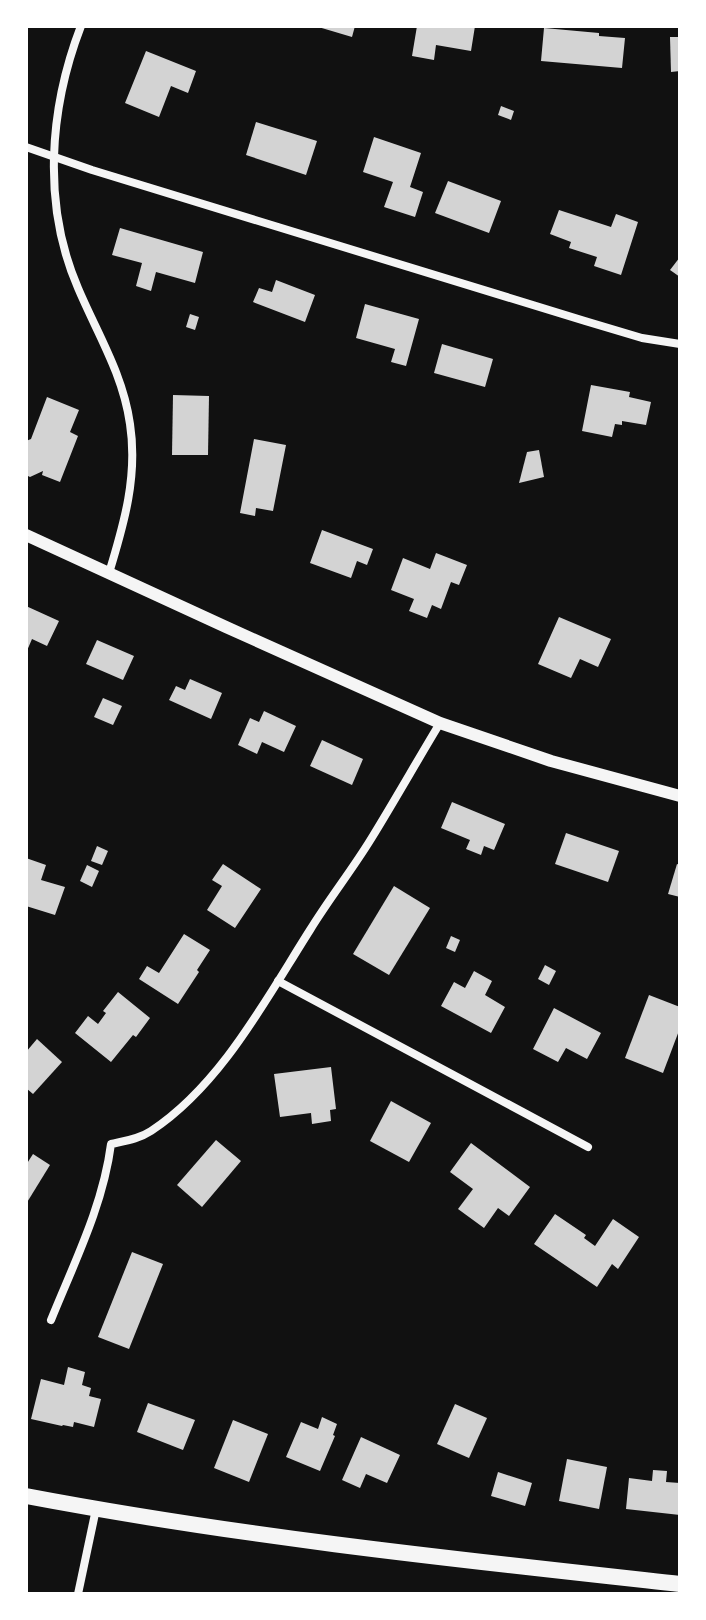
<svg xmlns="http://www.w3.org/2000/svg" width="706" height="1620" font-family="'Titillium Web',sans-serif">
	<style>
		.building { fill: #d3d3d3 }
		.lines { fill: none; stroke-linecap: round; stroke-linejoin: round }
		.minor { stroke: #f5f5f5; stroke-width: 8 }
		.tertiary { stroke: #f5f5f5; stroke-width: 12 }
		.primary { stroke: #f5f5f5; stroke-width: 16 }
	</style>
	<rect width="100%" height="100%" fill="#111"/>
	<g class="building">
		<path d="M315,26H355L352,37Z"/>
		<path d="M417,26H475L471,51L436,45L434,60L412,56Z"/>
		<path d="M544,28L599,33V36L625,38L622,68L541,61Z"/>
		<path d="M670,37H680V71L671,72Z"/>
		<path d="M146,51L196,71L188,93L171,86L159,117L125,103Z"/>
		<path d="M501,106L514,111L511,120L498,115Z"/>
		<path d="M256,122L317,141L306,175L246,155Z"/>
		<path d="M374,137L421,153L410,187L423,192L415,217L384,207L393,182L363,172Z"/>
		<path d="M448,181L501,201L489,233L435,213Z"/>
		<path d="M559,210L611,227L616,214L638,222L621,275L594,266L597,257L569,248L571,242L550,234Z"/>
		<path d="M120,228L203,252L195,283L156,272L151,291L136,286L142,263L112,255Z"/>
		<path d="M680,257V277L670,270Z"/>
		<path d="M276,280L315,295L305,322L253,302L259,288L272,292Z"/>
		<path d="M365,304L419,319L406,366L391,362L395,349L356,338Z"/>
		<path d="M190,314L199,317L195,330L186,327Z"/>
		<path d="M442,344L493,359L485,387L434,373Z"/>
		<path d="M591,385L630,392L629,397L651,402L646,425L622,421V425L615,424L612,437L582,431Z"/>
		<path d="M173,395L209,396L208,455H172Z"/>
		<path d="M47,397L79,410L70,432L78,436L60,482L42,475L43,471L30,477L26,475V441L31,439Z"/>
		<path d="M254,439L286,445L273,511L256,508L255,516L240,513Z"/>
		<path d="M539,450L544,477L519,483L527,452Z"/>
		<path d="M322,530L373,549L367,565L357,561L351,578L310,563Z"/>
		<path d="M436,553L467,565L459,585L451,582L441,609L432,605L427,618L409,611L414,599L391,590L403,558L430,569Z"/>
		<path d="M26,606L59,621L47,646L32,639L26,653Z"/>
		<path d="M559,617L611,639L598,667L580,659L571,678L538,664Z"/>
		<path d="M97,640L134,656L123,680L86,664Z"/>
		<path d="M190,679L222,693L211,719L169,700L176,686L185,690Z"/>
		<path d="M103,698L122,706L113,725L94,717Z"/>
		<path d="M264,711L296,726L284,752L262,742L257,754L238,745L250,718L259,722Z"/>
		<path d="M322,740L363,759L352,785L310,766Z"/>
		<path d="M452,802L505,824L494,850L484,846L481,855L466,849L470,840L441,828Z"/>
		<path d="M566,833L619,851L608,882L555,864Z"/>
		<path d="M97,846L108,851L102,865L91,861Z"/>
		<path d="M26,858L46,865L41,880L65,887L55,915L26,906Z"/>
		<path d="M223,864L261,889L235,928L207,910L222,886L212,880Z"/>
		<path d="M677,864L680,865V897L668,894Z"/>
		<path d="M87,865L99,871L92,887L80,881Z"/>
		<path d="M394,886L430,908L389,975L353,954Z"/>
		<path d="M184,934L210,950L197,970L199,972L178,1004L139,979L147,966L159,973Z"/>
		<path d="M451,936L460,940L455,952L446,948Z"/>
		<path d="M545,965L556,971L549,985L538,979Z"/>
		<path d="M474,971L492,981L485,995L505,1007L491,1033L441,1006L454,982L465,988Z"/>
		<path d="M118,992L150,1018L136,1037L133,1035L111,1062L75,1033L88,1016L98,1024L106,1013L103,1011Z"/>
		<path d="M649,995L680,1007V1028L663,1073L625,1058Z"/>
		<path d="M554,1008L601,1033L587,1059L566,1048L558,1062L533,1049Z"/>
		<path d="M37,1039L62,1062L33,1094L26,1088V1052Z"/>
		<path d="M331,1067L336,1109L330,1110L331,1121L312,1124L311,1113L280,1117L274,1074Z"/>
		<path d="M391,1101L431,1123L409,1162L370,1141Z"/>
		<path d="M216,1140L241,1161L202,1207L177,1185Z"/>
		<path d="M471,1143L530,1187L509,1216L498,1208L484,1228L458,1209L473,1189L450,1172Z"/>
		<path d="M33,1154L50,1165L26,1204V1165Z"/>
		<path d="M555,1214L586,1235L584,1238L595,1246L613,1219L639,1237L618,1269L612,1264L597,1287L534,1244Z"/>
		<path d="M132,1252L163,1264L129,1349L98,1337Z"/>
		<path d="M68,1367L85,1372L82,1385L91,1388L89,1396L101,1399L94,1427L74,1422L73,1427L63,1425L62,1426L31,1419L41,1379L64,1385Z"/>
		<path d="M148,1403L195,1420L183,1450L137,1432Z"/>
		<path d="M455,1404L487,1418L469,1458L437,1444Z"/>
		<path d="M322,1417L337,1424L333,1435L335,1436L320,1471L286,1457L301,1422L318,1429Z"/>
		<path d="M233,1420L268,1434L249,1482L214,1468Z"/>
		<path d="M361,1437L400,1455L387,1483L366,1474L360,1488L342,1480Z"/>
		<path d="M567,1459L607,1467L599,1509L559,1501Z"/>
		<path d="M653,1470L667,1471L666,1482L680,1483V1515L626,1509L629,1478L652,1481Z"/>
		<path d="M498,1472L532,1483L525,1506L491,1496Z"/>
	</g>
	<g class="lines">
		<g class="minor">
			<path d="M81,26C49,109 42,205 78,288C97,333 123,374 130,424C138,476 124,524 109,573"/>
			<path d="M26,147L92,170L585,321L642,338L680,344"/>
			<path d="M278,981L588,1147"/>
			<path d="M51,1320C74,1263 103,1206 111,1144C124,1141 139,1139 151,1131C221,1085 266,999 310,930C329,899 352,870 371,839C395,800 417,761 440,723"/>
			<path d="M78,1594L96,1509"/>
		</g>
		<path class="tertiary" d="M26,535L226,627L440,723L551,761L680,796"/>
		<path class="primary" d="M26,1496C242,1537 461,1560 680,1584"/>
	</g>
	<rect width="706" height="1620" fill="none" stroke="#ffffff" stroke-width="56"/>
</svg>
